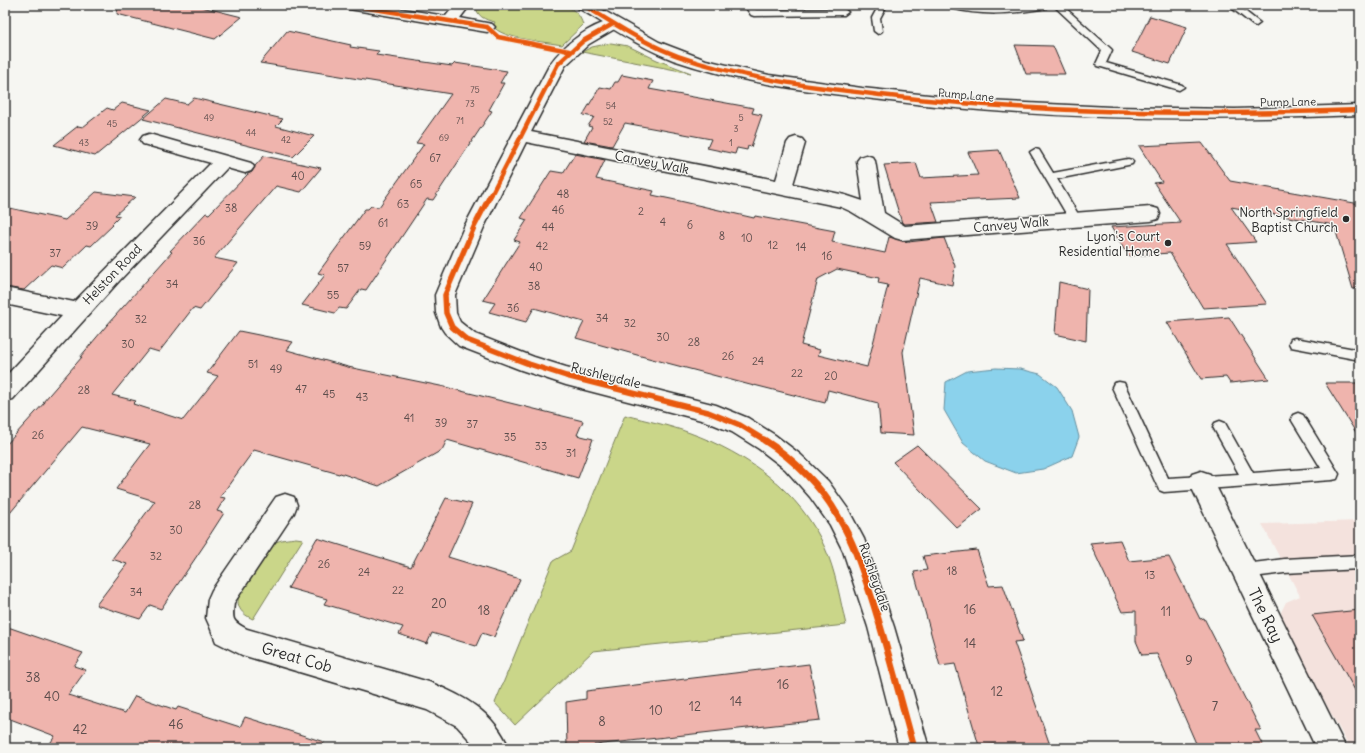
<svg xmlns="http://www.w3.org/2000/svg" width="1365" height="753" font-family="Delius,sans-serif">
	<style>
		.built { fill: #f4e2dd }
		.green { fill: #cad689; stroke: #7a805a }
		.water { fill: #8bd2ec; stroke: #658f9f }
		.building { fill: #efb4ad; stroke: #2b2b2b; fill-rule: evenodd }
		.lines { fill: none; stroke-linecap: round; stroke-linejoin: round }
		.service-casing { stroke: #2b2b2b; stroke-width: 3 }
		.minor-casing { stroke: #2b2b2b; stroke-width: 3 }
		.tertiary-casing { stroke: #2b2b2b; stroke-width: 3 }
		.service { fill: #f6f6f2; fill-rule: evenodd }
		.minor { fill: #f6f6f2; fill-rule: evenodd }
		.tertiary { fill: #f6f6f2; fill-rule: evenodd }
		.cycleway-far2-casing { stroke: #f6f6f2; stroke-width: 6 }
		.cycleway-far1-casing { stroke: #f6f6f2; stroke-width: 8 }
		.cycleway-casing { stroke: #f6f6f2; stroke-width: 10 }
		.cycleway-far2 { stroke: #e8590c; stroke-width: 4.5 }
		.cycleway-far1 { stroke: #e8590c; stroke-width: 5.5 }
		.cycleway { stroke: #e8590c; stroke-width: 7 }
		.poi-dot { fill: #2b2b2b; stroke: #f6f6f2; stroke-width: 1.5 }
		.labels { text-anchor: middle; stroke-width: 3; stroke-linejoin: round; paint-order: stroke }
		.far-number-label { font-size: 9px; fill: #5c4d4c }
		.far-street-label { font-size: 11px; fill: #2b2b2b; stroke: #f6f6f2 }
		.number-label { font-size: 11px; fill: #5c4d4c }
		.street-label { font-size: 13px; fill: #2b2b2b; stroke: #f6f6f2 }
		.poi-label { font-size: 13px; fill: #2b2b2b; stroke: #f6f6f2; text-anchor: end }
		.near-number-label { font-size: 13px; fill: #5c4d4c }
		.near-street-label { font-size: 16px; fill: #2b2b2b; stroke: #f6f6f2 }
	</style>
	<rect width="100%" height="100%" fill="#f6f6f2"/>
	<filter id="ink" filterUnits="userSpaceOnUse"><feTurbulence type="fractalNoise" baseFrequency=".025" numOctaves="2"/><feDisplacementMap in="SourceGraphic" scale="8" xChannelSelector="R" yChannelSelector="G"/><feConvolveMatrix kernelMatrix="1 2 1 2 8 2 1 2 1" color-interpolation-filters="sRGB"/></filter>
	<g filter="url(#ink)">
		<path class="built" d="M1360,521V748H1350L1283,626L1281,612L1286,602L1300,596L1262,524Z"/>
		<g class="green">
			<path d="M476,5H565C574,10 580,14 583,25L562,45C547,42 501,39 493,26L495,22C485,20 476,16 476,5Z"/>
			<path d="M611,43L628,46L657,60L691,73L582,52L592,47Z"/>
			<path d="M625,415C647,421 669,425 690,433C746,453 801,492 825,548C836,572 840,600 846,625L593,651L515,725L495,703L553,561L571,551Z"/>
			<path d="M296,538L303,539L253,619C222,606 247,579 259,563C263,557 268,546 274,543C281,539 289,539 296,538Z"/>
		</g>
		<path class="water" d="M996,368L1020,369L1040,374L1057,387L1072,411L1079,437L1072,456L1043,469L1016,473L985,461L963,443L944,410L946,382L967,371Z"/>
		<g class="building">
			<path d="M118,5H194L242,17L215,39L117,14Z"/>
			<path d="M1150,16L1187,27L1170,64L1132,52Z"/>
			<path d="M287,31L351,45L350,47L379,51L376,55L390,57L452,66L455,63L507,71L500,83H504L489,110L492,111L433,200L427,199L366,290L361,289L346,309L339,308L335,313L302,305L325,275L318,273L365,209H368L371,206L379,207L424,144L416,143L451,94L260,63Z"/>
			<path d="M1015,45L1053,46L1065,74H1026Z"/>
			<path d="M622,75L653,81L649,89L754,108L752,113L762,115L751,147L748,146L747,150L737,148L735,154L707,148L711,139L625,123L612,146L584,141L592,127L588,126L594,117L583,115L600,87L611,89L615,82H618Z"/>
			<path d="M194,98L283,119L276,126L314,136L293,157L143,119L166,99L187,104Z"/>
			<path d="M122,103L151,110L95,156L54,145L78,126L83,127L107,108L113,110Z"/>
			<path d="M1202,143L1230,181L1360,204V288L1353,289L1334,225L1231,207L1256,242L1227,244L1267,304L1203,308L1170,253L1128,256L1111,227L1181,223L1154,183L1162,182L1139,146Z"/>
			<path d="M999,150L1020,198L931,202L938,222L905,224L902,223L884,165L916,163L921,178L978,175L968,152Z"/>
			<path d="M575,154L605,160L596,179L654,191L652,195L671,199L754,218L755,216L835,231L832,242L885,253L889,237L908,242L944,238L955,266L952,285L920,278L903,352L914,435L881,433L878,403L828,390L825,403L754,385V386L637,355L576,338L584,322L534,308L526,322L489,312L495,303L483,300L520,242L514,240L527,220L521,218L551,171L563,173ZM837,269L879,278L878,283L888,285L867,367L818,355L820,350L801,345L818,279Z"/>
			<path d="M264,156L321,168L301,192L276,186L214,258L238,263L200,310L193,308L159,352L149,349L112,395L136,401L133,404L183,420L218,376L207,373L239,331L293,342L287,350L348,367L445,387L583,421L577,435L593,439L578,478L447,440L442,450L379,486L340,473L339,474L254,450L220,497L225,498L217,511L224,513L206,541H207L161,609L150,605L140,619L96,605L127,564L112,559L155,501L116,489L150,444L82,427L5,519V446L45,402H43L82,357H80L107,325L172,252L170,251L206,213L209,214L248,174L252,172L255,166Z"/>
			<path d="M96,192L135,197L115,215L120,216L112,224L113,225L91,246L87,245L63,268L51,265L24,290L5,287V207L65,220Z"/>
			<path d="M1059,282L1088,289L1086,341L1055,334Z"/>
			<path d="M1229,317L1269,379L1230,383L1226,377L1201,379L1167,322Z"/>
			<path d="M1325,383H1360V439Z"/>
			<path d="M917,445L982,509L957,528L893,462Z"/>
			<path d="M446,498L472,504L448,557L520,579L494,637L482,633L476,646L432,633L427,644L399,634L403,627L324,604L327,599L288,588L317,538L411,567Z"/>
			<path d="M1120,540L1129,561L1169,557L1200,619L1204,618L1261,730H1255L1264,748H1198L1157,654L1142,655L1136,641V611L1122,612L1090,543Z"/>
			<path d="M977,550L989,586L1003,585L1023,641L1014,642L1051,748H996L995,744L979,746L955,664L940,666L914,572L927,570L923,556Z"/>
			<path d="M1360,610V699L1312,615Z"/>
			<path d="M5,626L83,653L74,666L86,670L68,695L125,713L135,696L176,710L178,707L240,727L245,717L324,742L323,748H47L55,736L5,717Z"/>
			<path d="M809,664L820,720L594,745V748H567L566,702L586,699V691Z"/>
		</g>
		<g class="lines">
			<defs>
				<g id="service">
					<path d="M744,5H752L756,10L844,9L848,12L844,15L754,16L751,15Z"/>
					<path d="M879,5H887L880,18L882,31L878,34L874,31L872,18Z"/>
					<path d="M1053,5H1062L1110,48L1112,50L1106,63L1182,85L1184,87L1179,90L1098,66L1096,64L1102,51Z"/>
					<path d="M1228,5H1237L1260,23L1256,26L1253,25Z"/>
					<path d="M1035,149L1039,150L1053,173L1128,159L1132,160L1133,162L1132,164L1128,165L1057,179L1081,219L1079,222H1071L1030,152Z"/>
					<path d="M1295,338L1360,350V360L1291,347L1289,343L1291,339Z"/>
					<path d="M1119,382L1124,383L1168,478L1239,474L1213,427L1215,423L1220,421L1225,423L1253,473L1321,468L1291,419L1293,415L1298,413L1303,415L1339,474L1337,479L1332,480L1164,492L1159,490L1112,387L1114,383Z"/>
					<path d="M1360,555V569L1284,573L1245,578L1240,576L1237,571L1240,566L1245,564L1284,559Z"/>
				</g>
				<g id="minor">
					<path d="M342,5H377L446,16L455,5H470L460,18L492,24L495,27L492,30L487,32L349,9L344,8Z"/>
					<path d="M949,5H1048L1046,8L1041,9C1010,14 981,16 951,8Z"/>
					<path d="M613,20L618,21L620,24L618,27L589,44L565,66L531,132L776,180L787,143L790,139L796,137L802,139L805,143L793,184L845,195L863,201L857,161L860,157L866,155L872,157L875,161L884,213L905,226L1151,207L1158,209L1160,214L1158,219L1151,221L902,240L895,238L852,212L841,207L526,142L484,227L455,295L456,313L460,322L475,334L534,357L566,367L716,405L748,418L775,435L801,455L828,481L848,509L864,539L894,627L929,748H899L868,627L843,551L830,525L810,497L785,469L759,449L732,432L705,421L566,385L521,370L459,346L445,333L441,327L436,313L435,295L464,227L550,64C564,44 590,25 613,20Z"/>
					<path d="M149,134L251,163L254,167L251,171L245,173L227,168L120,280L13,399L5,401V377L62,316L5,304V288L74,302L211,163L143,144L140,140L143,136Z"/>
					<path d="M1201,471L1210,474L1346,748H1316L1189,482L1192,474Z"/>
					<path d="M285,494L294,497L297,505L294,513L234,603C232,620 232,621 247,629L429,682C464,696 494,712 509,748H477L457,726L427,710L242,655L216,642L210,627L206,618L208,599L212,590L276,497Z"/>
				</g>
				<path id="tertiary" d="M576,5H594L659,42L706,60L769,75L862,88L986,101L1111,107L1235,109L1360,105V115C1200,122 1041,120 882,100C812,92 740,83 673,60C639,47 609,26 578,8Z"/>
			</defs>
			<use href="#service" class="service-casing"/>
			<use href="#minor" class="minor-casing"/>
			<use href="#tertiary" class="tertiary-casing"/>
			<use href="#service" class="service"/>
			<use href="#minor" class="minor"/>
			<use href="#tertiary" class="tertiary"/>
			<defs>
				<g id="cycleway-far2">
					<path d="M349,5L487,27L498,37L569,51"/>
					<path d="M583,5C614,23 644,44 678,56C743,79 813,87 881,95C1041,114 1200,116 1360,110"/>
					<path d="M491,195L558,64L583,41L613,24"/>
				</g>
				<path id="cycleway-far1" d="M491,194L474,227L445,295L446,313L452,327L467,340L529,364L566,376L708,412L740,425L766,441"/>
				<path id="cycleway" d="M764,440C794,459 822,487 839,518C854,543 862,569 871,596C887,646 900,697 914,748"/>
			</defs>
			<use href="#cycleway-far2" class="cycleway-far2-casing"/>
			<use href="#cycleway-far1" class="cycleway-far1-casing"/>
			<use href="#cycleway" class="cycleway-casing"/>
			<use href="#cycleway-far2" class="cycleway-far2"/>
			<use href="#cycleway-far1" class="cycleway-far1"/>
			<use href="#cycleway" class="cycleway"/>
		</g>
	</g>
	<g class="poi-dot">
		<circle cx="1346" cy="219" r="4"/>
		<circle cx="1168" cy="243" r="4"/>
	</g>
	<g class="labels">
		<g class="far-number-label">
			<text x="475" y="93">75</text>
			<text x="470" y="107">73</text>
			<text x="611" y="109">54</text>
			<text x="209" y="121">49</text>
			<text x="741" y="121">5</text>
			<text x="460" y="124">71</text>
			<text x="608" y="125">52</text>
			<text x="112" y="127">45</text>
			<text x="736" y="132">3</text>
			<text x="251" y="136">44</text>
			<text x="444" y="141">69</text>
			<text x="286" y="143">42</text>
			<text x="84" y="146">43</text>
			<text x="731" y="146">1</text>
		</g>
		<g class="far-street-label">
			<text transform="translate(966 95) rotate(5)" y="4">Pump Lane</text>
			<text transform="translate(1288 102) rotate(-1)" y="4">Pump Lane</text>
		</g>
		<g class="number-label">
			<text x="435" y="162">67</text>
			<text x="298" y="180">40</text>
			<text x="416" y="188">65</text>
			<text x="563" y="198">48</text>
			<text x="403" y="208">63</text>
			<text x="231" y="212">38</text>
			<text x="558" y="214">46</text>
			<text x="641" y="215">2</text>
			<text x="663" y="226">4</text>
			<text x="383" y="227">61</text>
			<text x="690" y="229">6</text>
			<text x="92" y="230">39</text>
			<text x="548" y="231">44</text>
			<text x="722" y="240">8</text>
			<text x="747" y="242">10</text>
			<text x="199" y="245">36</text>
			<text x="773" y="249">12</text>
			<text x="365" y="250">59</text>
			<text x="542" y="250">42</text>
			<text x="801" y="251">14</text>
			<text x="55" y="257">37</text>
			<text x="827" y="260">16</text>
			<text x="536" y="271">40</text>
			<text x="343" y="272">57</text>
			<text x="172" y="288">34</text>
			<text x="534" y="290">38</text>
			<text x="333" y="299">55</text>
			<text x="513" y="312">36</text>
			<text x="602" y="322">34</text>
			<text x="141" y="323">32</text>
			<text x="630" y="327">32</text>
			<text x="663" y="341">30</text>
			<text x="694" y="346">28</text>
			<text x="128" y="348">30</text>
			<text x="728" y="360">26</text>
			<text x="758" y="365">24</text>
			<text x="253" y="368">51</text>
			<text x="276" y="373">49</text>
			<text x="797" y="377">22</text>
			<text x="831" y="380">20</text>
			<text x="301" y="393">47</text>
			<text x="84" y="394">28</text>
			<text x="329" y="398">45</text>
			<text x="362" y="401">43</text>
			<text x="409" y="422">41</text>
			<text x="441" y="427">39</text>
			<text x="472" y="428">37</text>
			<text x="38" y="439">26</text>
			<text x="510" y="441">35</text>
			<text x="541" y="450">33</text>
			<text x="571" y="457">31</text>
			<text x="195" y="509">28</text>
			<text x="176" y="534">30</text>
			<text x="156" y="560">32</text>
			<text x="324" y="568">26</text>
			<text x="952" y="575">18</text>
			<text x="364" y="576">24</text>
			<text x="1150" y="579">13</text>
			<text x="398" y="594">22</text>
			<text x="136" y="596">34</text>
		</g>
		<g class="street-label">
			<text transform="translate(652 162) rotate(11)" y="5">Canvey Walk</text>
			<text transform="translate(1011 224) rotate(-5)" y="5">Canvey Walk</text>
			<text transform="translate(112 274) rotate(-46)" y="5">Helston Road</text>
			<text transform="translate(606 375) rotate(14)" y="5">Rushleydale</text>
			<text transform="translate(875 577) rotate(71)" y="5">Rushleydale</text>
		</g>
		<g class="poi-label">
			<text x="1338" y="217">North Springfield<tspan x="1338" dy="15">Baptist Church</tspan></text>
			<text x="1160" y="241">Lyon's Court<tspan x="1160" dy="15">Residential Home</tspan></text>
		</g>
		<g class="near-number-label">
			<text x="439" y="608">20</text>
			<text x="970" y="614">16</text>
			<text x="484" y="615">18</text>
			<text x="1166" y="616">11</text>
			<text x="970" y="648">14</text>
			<text x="1189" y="665">9</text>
			<text x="33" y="682">38</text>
			<text x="783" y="689">16</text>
			<text x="997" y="696">12</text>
			<text x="52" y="701">40</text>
			<text x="736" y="706">14</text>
			<text x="695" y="711">12</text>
			<text x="1215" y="711">7</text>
			<text x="656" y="715">10</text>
			<text x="602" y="726">8</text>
			<text x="176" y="729">46</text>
			<text x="80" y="734">42</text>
		</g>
		<g class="near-street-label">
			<text transform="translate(1266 615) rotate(64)" y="6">The Ray</text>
			<text transform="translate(297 657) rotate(16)" y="6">Great Cob</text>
		</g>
	</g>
	<rect width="1365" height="753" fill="none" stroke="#f6f6f2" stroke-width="20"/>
	<rect x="10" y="10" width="1345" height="733" fill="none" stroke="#2b2b2b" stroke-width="1.5" filter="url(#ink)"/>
</svg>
